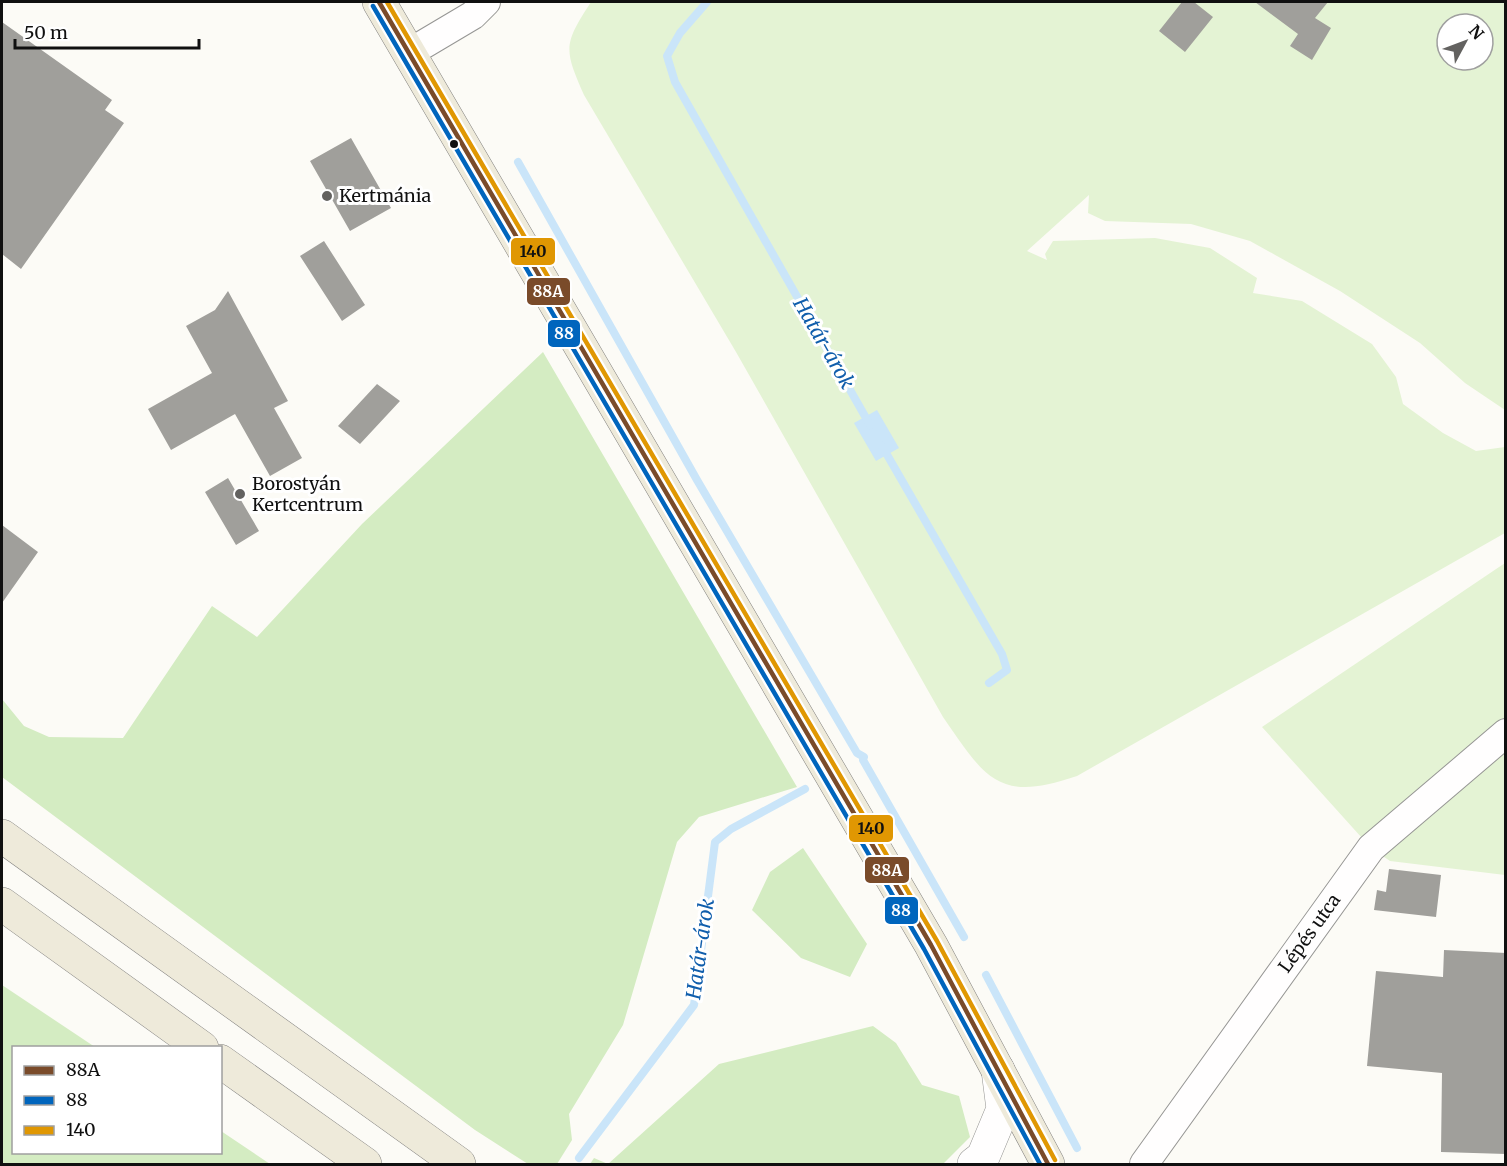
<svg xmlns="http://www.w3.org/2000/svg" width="1507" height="1166" viewBox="0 0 1507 1166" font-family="Merriweather,serif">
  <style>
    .green { fill: #e4f3d4; fill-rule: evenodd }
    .forest { fill: #d4ecc2 }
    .water { fill: #cae5f9 }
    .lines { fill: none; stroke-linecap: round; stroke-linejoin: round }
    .stream { stroke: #cae5f9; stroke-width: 8 }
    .building { fill: #a09f9b }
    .minor-casing { stroke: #969694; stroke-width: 30 }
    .tertiary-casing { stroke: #969694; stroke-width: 34 }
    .primary-casing { stroke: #848381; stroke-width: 34 }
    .minor { stroke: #fffefe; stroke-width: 28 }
    .tertiary { stroke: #fffefe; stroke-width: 33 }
    .primary { stroke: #eeeada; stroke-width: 33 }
    .bus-1-casing { stroke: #fff; stroke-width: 9 }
    .bus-2-casing { stroke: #fff; stroke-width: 9 }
    .bus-3-casing { stroke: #fff; stroke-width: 9 }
    .bus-1 { stroke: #7a4b2a; stroke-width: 4.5 }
    .bus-2 { stroke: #0065bd; stroke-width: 4.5 }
    .bus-3 { stroke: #e09702; stroke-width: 4.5 }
    .bus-dot { fill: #101010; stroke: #fff; stroke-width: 2 }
    .poi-dot { fill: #636260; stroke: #fff; stroke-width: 2 }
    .labels { text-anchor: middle; stroke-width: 6; stroke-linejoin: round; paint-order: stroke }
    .poi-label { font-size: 18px; fill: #101010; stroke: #fff; text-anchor: start }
    .street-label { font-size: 18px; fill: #101010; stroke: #fff }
    .water-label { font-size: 20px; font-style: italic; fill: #105eac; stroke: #fff }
    .line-badge { stroke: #fff; stroke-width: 2 }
    .badge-label { font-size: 16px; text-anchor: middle; font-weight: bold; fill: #fff }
    .pale-badge-label { font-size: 16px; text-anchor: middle; font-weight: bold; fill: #111 }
  </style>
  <rect width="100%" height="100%" fill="#fcfbf6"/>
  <path class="green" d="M591,2H1505V410L1465,383L1420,343L1340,291L1250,241L1191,224L1105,221L1088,213L1089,195L1027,251L1047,260L1045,254L1053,241L1155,238L1210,248L1257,278L1253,293L1302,301L1372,344L1396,377L1403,404L1443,433L1476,451L1505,447V533L1077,776C998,803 986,779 943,717L736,352L584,95C564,49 563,45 591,2ZM1447,24H1483V60H1447Z
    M1505,563V875L1390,861L1371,848L1262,727Z"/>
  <path class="forest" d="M543,352L797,787L699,817L677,842L623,1025L569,1114L572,1140L557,1164H528L475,1130L2,777V699L24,726L49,737L123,738L212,606L257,637L362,524Z
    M803,848L867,944L850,977L801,958L752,910L770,872Z
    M2,985L95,1047L14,1048V1152H220L221,1131L270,1164H2Z
    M873,1026L896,1043L922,1085L959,1096L970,1137L943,1164H590L594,1158L608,1164L719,1064Z"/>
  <path class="water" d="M877,410L899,448L876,461L854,423Z"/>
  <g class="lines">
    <path class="stream" d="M707,2L680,33L667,56L675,82L870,425
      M518,162L697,480L857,753L864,757L863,760L964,937
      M882,446L1002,654L1007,670L989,683
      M986,975L1077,1148
      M579,1158L694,1005L715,842L731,829L805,789"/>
  </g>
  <path class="building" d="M1182,2H1194L1213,17L1185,52L1159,31Z
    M1255,2H1328L1315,18L1331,28L1312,60L1290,46L1298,34Z
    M2,22L112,100L105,110L124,123L21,269L2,254Z
    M351,138L391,208L350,231L310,161Z
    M324,241L365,305L342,321L300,256Z
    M228,291L288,401L274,408L302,458L270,476L235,414L171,450L148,409L212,373L186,326L215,310Z
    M377,384L400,401L360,444L338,426Z
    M228,478L259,531L236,545L205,492Z
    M2,525L38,552L2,603Z
    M1389,869L1441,875L1436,917L1374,910L1377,890L1386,892Z
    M1444,950L1506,953V1154L1441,1152L1442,1073L1367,1066L1376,971L1443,977Z"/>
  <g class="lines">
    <defs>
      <g id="minor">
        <path d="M409,53L473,15L486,2"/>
        <path id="s1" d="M1144,1164L1371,848L1506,733"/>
      </g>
      <path id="tertiary" d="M974,1164L983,1157L1003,1109L998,1070"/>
      <path id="primary" d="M379,2L931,945L1048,1164
        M2,836L459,1164
        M2,904L202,1048
        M220,1061L365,1164"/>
    </defs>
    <use href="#minor" class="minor-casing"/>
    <use href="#tertiary" class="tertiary-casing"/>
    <use href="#primary" class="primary-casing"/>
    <use href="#minor" class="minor"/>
    <use href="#tertiary" class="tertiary"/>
    <use href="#primary" class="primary"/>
    <defs>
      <path id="bus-1" d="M379,2L931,945L1048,1164"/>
      <path id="bus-2" d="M373,6L924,949L1040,1164"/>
      <path id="bus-3" d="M387,2L937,941L1055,1160"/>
    </defs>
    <use href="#bus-1" class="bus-1-casing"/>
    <use href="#bus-2" class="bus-2-casing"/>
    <use href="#bus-3" class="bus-3-casing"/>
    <use href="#bus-1" class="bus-1"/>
    <use href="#bus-2" class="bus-2"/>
    <use href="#bus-3" class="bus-3"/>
  </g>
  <circle class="bus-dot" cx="454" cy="144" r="5"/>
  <g class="poi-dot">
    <circle cx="327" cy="196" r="6"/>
    <circle cx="240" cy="494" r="6"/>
  </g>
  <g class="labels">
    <g class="poi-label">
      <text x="339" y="202">Kertmánia</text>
      <text x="252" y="490">Borostyán<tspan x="252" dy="21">Kertcentrum</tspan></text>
    </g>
    <g class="street-label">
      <text dy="6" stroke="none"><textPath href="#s1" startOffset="284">Lépés utca</textPath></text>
    </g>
    <g class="water-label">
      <text transform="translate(824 343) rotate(60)" y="7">Határ-árok</text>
      <text transform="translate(700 949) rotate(-82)" y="7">Határ-árok</text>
    </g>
  </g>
  <g class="line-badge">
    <rect x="510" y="237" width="46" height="29" rx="6" fill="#e09702"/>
    <rect x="526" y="277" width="45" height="29" rx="6" fill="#7a4b2a"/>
    <rect x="547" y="319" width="34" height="29" rx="6" fill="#0065bd"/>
    <rect x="848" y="814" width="46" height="29" rx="6" fill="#e09702"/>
    <rect x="864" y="856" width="46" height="28" rx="6" fill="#7a4b2a"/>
    <rect x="884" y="896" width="35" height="29" rx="6" fill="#0065bd"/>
  </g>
  <g class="badge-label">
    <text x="548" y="297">88A</text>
    <text x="564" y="339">88</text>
    <text x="887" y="876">88A</text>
    <text x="901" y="916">88</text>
  </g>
  <g class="pale-badge-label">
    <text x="533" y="257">140</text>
    <text x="871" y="834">140</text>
  </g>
  <rect width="1507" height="1166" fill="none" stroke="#101010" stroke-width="6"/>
  <rect x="12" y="1046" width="210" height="108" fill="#ffffff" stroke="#9f9f9f" stroke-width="1.5"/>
  <rect x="24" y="1066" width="30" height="9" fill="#7a4b2a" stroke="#9f9f9f" stroke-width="1.5"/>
  <text x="66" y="1076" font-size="18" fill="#101010">88A</text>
  <rect x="24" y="1096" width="30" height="9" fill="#0065bd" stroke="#9f9f9f" stroke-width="1.5"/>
  <text x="66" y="1106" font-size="18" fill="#101010">88</text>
  <rect x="24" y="1126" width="30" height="9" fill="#e09702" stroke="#9f9f9f" stroke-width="1.5"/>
  <text x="66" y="1136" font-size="18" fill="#101010">140</text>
  <g transform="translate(1465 42) rotate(49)"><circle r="28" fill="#ffffff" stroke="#9f9f9f" stroke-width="1.5"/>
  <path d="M0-4.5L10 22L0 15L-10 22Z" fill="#636260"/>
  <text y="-9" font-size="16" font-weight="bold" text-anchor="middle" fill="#101010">N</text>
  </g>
  <path d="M15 39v9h184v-9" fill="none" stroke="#101010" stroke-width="3"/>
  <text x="24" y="39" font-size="18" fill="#101010" stroke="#ffffff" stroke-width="4.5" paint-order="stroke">50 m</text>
</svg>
